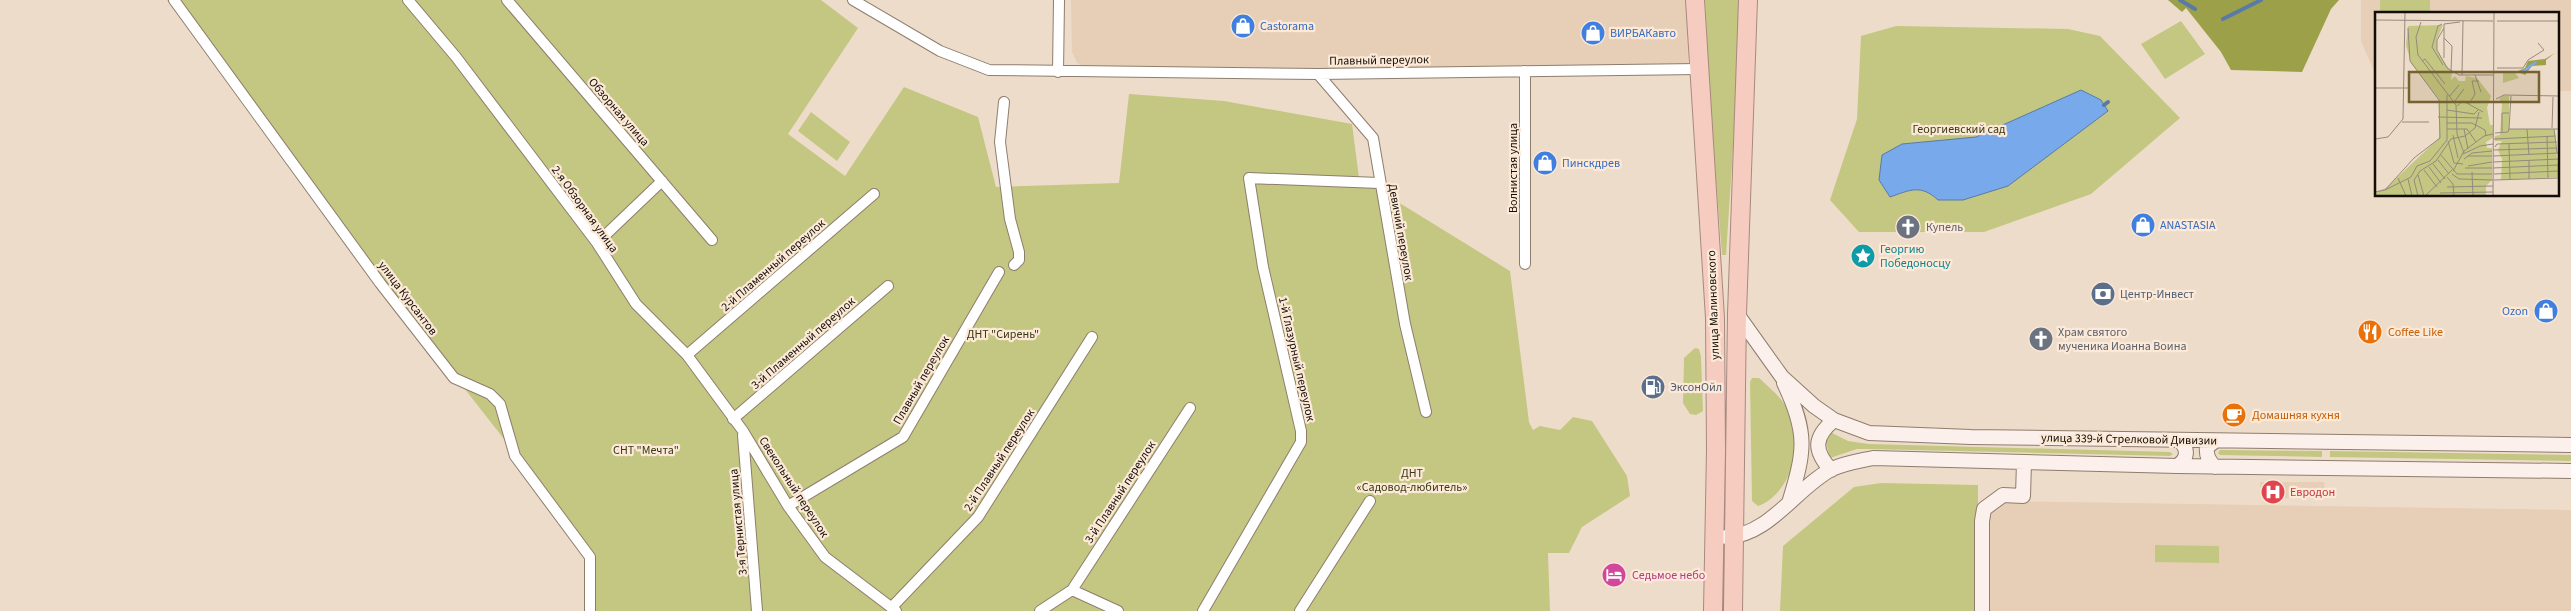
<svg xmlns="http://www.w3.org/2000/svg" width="2571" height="611" viewBox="0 0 2571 611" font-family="'Source Sans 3',sans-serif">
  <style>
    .built { fill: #e6ceb7 }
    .green { fill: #c3c781 }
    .forest { fill: #9ca049 }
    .water { fill: #77a9eb; stroke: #597aa7 }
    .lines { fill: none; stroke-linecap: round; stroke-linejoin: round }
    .stream { stroke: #597aa7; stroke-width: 4 }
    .street-casing { stroke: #8e7d6d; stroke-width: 12 }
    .secondary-casing { stroke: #8e7d6d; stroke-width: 16 }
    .highway-casing { stroke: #a7897f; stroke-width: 20 }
    .street { stroke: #fff; stroke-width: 10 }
    .secondary { stroke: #fcf0ec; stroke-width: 14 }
    .highway { stroke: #f6ccc0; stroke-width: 18 }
    .labels { text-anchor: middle; stroke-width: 4.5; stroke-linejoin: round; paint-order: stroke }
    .shop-label { font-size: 12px; fill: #366cbe; stroke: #fce9d7; text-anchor: start }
    .street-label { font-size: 12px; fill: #130d07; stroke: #fce9d7 }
    .park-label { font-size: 12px; fill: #393a15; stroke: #fce9d7 }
    .worship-label { font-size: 12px; fill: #5b616d; stroke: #fce9d7; text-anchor: start }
    .culture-label { font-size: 12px; fill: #0d838f; stroke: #fce9d7; text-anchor: start }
    .service-label { font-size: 12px; fill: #4e5e75; stroke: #fce9d7; text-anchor: start }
    .food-label { font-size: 12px; fill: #c56008; stroke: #fce9d7; text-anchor: start }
    .health-label { font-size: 12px; fill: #be3a42; stroke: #fce9d7; text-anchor: start }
    .hotel-label { font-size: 12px; fill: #b23c85; stroke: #fce9d7; text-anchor: start }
    .inset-river { fill: none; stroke: #77a9eb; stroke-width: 2.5 }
    .inset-road { fill: none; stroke: #96897c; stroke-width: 1 }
    .view { fill: #766231; fill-opacity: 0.15; stroke: #766231; stroke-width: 2.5 }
    .inset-edge { fill: none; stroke: #130d07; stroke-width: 2.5 }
  </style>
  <rect width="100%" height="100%" fill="#eedcca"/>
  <path class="built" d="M1071,0H1687L1688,71L1095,72L1077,63L1072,52Z
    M2361,0H2571V91H2557V14H2376V81H2374V71L2361,41Z
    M2260,482H2324L2325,489L2321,498H2266L2261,490Z
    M2008,501L2571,510V611H1986L1988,516L1997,505Z"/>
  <path class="green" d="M167,0H821L858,28L788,134L845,176L904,87L978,117L996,187L1119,183L1129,94L1224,101L1352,124L1359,178L1510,271L1529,422L1533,430L1540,426L1560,430L1573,417L1592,421L1627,476L1630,496L1582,527L1569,553H1548L1550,611H589V548L272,142Z
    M1705,0H1739L1734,134L1726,255H1722L1711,115Z
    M2380,0H2430V13L2380,14Z
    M2181,21L2205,54L2165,79L2141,44Z
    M1896,26L2068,29L2100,36L2180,118L2091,194L1984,232H1859L1830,200L1857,119L1861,36Z
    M811,112L850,142L837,161L798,131Z
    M1695,348L1699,349L1701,357L1703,411L1696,415L1690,414L1683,403L1684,358Z
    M1752,378H1759C1771,389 1783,399 1790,413C1806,442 1791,494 1758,506L1752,501L1750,382Z
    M1830,432L1848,441L1869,444L2170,452L2173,454L2170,456L1869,449H1857L1830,458L1826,443Z
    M2220,450L2322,451V457L2220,455L2218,453Z
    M2330,451L2571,455V461L2330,457Z
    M1881,483L1978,485V611H1780L1783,546L1854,487Z
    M2155,545L2219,546V563L2155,562Z"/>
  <path class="forest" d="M2168,0H2339L2331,9L2302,72L2231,70L2221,52L2186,8L2182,12Z"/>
  <path class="water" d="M2081,90L2101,100L2108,111L2008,186L1963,200H1938C1921,184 1910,190 1890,197L1879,180L1882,155L1902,144L1976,137Z"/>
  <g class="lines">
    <path class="stream" d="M2180,0L2195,9
      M2223,19L2261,0
      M2104,105L2108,102"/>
    <defs>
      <path id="street" d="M174,0L380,283L454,378L490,394L500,404L515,456L590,557V611
        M408,0L456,57L597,243L636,304L687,355L743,431L788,506L825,557L896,611
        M507,0L712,240
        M853,0L940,51L989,70L1318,74L1699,69
        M1525,71V264
        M1058,72L1059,0
        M1318,74L1373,138L1405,324L1426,412
        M1004,102L1000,142L1010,219L1019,252V260L1014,265
        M597,243L662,181
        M687,355L874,194
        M733,419L888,286
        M743,435L757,611
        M788,506L903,437L999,272
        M1072,590L1190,408
        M892,607L978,517L1092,337
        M1040,611L1072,590L1118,611
        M1203,611L1301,442V431L1263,267L1249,178L1379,183
        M1300,611L1370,501"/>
      <path id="secondary" d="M1737,314L1782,377L1814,406L1834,420L1869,433L1971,437L2571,445
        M1784,383C1808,433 1805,451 1789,503
        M2215,441L2207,447C2206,456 2209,461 2215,467
        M2177,466C2188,459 2189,449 2179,440
        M1831,470C1813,450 1814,437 1834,420
        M1726,537C1769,536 1797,487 1832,469C1845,463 1859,461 1873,458L2177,466L2571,471
        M1982,611V521L1984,509L2003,495L2023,496L2024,462"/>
      <path id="highway" d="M1695,0L1715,318L1716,450L1713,611
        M1733,611L1737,314L1748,0"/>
    </defs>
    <use href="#street" class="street-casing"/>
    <use href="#secondary" class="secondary-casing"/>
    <use href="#highway" class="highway-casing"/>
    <use href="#street" class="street"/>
    <use href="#secondary" class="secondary"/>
    <use href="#highway" class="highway"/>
  </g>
  <defs>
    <symbol id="shop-disc" viewBox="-11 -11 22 22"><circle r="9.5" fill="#3f7fe0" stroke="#fce9d7"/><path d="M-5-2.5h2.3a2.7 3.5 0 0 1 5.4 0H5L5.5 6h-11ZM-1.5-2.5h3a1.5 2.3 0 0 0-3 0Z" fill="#fff"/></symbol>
    <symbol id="church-disc" viewBox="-11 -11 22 22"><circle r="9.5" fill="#6b7280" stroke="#fce9d7"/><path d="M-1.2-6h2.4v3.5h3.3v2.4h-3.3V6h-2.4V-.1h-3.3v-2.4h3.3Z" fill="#fff"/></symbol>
    <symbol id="sight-disc" viewBox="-11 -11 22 22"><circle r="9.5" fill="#0f9aa8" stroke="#fce9d7"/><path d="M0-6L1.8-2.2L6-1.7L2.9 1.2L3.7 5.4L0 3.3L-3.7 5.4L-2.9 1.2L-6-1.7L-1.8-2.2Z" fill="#fff"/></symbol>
    <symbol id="bank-disc" viewBox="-11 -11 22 22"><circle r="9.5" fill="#5c6f8a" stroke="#fce9d7"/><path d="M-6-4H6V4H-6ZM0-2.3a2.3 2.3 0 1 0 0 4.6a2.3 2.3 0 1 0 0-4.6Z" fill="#fff"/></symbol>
    <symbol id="restaurant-disc" viewBox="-11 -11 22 22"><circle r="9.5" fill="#e8710a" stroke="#fce9d7"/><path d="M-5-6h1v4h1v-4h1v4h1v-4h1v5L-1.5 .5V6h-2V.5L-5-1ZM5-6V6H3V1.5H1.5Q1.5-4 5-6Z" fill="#fff"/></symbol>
    <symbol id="fuel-disc" viewBox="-11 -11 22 22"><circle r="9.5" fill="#5c6f8a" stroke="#fce9d7"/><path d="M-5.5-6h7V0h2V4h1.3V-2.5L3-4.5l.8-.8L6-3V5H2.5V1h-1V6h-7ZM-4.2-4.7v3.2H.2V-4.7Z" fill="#fff"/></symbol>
    <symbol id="cafe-disc" viewBox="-11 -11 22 22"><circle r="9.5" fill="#e8710a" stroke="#fce9d7"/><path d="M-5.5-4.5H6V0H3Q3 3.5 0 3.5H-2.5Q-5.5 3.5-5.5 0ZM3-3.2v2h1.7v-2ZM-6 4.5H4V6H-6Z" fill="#fff"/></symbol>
    <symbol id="hospital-disc" viewBox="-11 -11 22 22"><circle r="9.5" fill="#e0444e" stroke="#fce9d7"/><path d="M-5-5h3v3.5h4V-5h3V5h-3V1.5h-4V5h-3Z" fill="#fff"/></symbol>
    <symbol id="hotel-disc" viewBox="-11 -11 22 22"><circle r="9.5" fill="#d1479c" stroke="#fce9d7"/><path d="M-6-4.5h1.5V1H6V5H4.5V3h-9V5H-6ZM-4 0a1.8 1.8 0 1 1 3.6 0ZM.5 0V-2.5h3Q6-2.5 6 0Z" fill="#fff"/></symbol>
  </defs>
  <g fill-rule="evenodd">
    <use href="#shop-disc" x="1229" y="12" width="28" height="28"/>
    <use href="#shop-disc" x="1579" y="19" width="28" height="28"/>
    <use href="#shop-disc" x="1531" y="149" width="28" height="28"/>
    <use href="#shop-disc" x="2129" y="211" width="28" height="28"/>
    <use href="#church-disc" x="1894" y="213" width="28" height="28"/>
    <use href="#sight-disc" x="1849" y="242" width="28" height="28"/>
    <use href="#bank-disc" x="2089" y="280" width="28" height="28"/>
    <use href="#shop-disc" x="2532" y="297" width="28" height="28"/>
    <use href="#restaurant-disc" x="2356" y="318" width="28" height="28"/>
    <use href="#church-disc" x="2027" y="325" width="28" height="28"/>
    <use href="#fuel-disc" x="1639" y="373" width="28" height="28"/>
    <use href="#cafe-disc" x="2220" y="401" width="28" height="28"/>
    <use href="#hospital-disc" x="2259" y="478" width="28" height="28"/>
    <use href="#hotel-disc" x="1600" y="561" width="28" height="28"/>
  </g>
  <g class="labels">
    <g class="shop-label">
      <text x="1260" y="30">Castorama</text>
      <text x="1610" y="37">ВИРБАКавто</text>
      <text x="1562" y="167">Пинскдрев</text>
      <text x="2160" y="229">ANASTASIA</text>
      <text x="2528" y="315" text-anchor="end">Ozon</text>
    </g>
    <g class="street-label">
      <text transform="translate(1379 60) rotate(-1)" y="4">Плавный переулок</text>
      <text transform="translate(619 112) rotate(49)" y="4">Обзорная улица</text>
      <text transform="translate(1513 168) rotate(-90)" y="4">Волнистая улица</text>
      <text transform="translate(585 209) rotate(54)" y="4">2-я Обзорная улица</text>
      <text transform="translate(1401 232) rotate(80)" y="4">Девичий переулок</text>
      <text transform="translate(773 265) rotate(-41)" y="4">2-й Пламенный переулок</text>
      <text transform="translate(408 298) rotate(53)" y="4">улица Курсантов</text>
      <text transform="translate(1713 305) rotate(-92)" y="4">улица Малиновского</text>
      <text transform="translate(803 343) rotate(-41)" y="4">3-й Пламенный переулок</text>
      <text transform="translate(1297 359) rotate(77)" y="4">1-й Глазурный переулок</text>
      <text transform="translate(921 380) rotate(-60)" y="4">Плавный переулок</text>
      <text transform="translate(2129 439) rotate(1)" y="4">улица 339-й Стрелковой Дивизии</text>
      <text transform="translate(999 460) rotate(-57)" y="4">2-й Плавный переулок</text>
      <text transform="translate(794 487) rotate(57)" y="4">Свекольный переулок</text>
      <text transform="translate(1120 492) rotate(-57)" y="4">3-й Плавный переулок</text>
      <text transform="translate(738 522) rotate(-95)" y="4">3-я Тернистая улица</text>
    </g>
    <g class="park-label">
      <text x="1959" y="133">Георгиевский сад</text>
      <text x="1003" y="338">ДНТ "Сирень"</text>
      <text x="646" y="454">СНТ "Мечта"</text>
      <text x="1412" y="477">ДНТ<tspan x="1412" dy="14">«Садовод-любитель»</tspan></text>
    </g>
    <g class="worship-label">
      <text x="1926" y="231">Купель</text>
      <text x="2058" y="336">Храм святого<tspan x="2058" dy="14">мученика Иоанна Воина</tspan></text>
    </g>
    <g class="culture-label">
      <text x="1880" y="253">Георгию<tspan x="1880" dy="14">Победоносцу</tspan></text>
    </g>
    <g class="service-label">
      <text x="2120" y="298">Центр-Инвест</text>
      <text x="1670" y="391">ЭксонОйл</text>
    </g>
    <g class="food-label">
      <text x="2388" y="336">Coffee Like</text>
      <text x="2252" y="419">Домашняя кухня</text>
    </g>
    <g class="health-label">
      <text x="2290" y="496">Евродон</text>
    </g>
    <g class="hotel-label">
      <text x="1632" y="579">Седьмое небо</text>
    </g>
  </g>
  <g transform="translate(2375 12)">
    <rect width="184" height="184" fill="#eedcca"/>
    <path d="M68,13L62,27V39L77,61L76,68L80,64L84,69H90L91,64L102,66L116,84L112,96L115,113H118V126L111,130L112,136H117V168L111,174V184H0V180L11,176L64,126V87L36,51L31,33L33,14ZM128,61H140L144,66L128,71ZM128,84H134V117H179L184,165L126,168L127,147L123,138L127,129H120V124L125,123L127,92L124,87Z" fill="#c3c781"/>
    <path d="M180,41L171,48V53L157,54L150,63L143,59L150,56L153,49L170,47Z" fill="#9ca049"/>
    <path class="inset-river" d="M146,61L161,50"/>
    <path class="inset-road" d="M0,8L118,9M122,9H184M46,10L41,25L43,43L81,93L82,122L89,141M67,12L63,14L57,35L68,53M69,12L85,10M69,16L62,28V38L72,56L84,63H118M69,26L77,34L76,59M69,46V12M47,49L50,47L70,72M122,56H148L153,48L169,38L163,31M87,63L88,9M100,63L106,80M0,76H33M136,84L134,117H184M74,85L84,73M121,87L129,83L184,84M79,90L89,77M94,92L100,82L97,69H104M82,94L88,89L108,100M72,98L99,102L103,98M63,105L107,106M27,110H54M72,111H97L110,118L111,124M177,116L178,85M72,117H92L101,130M89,117L93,137M152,117L154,143M179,117L182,141M127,120V101H134M120,121L133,120L134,117M78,123L83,146M172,124L173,166M0,127L13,125L28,107L30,0M119,127L181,124M73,129L79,151L88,152M134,132L135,168M120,135L122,132L182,130M118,138L182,136M88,142L105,134L118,132M66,143L82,162H117M93,144H117M118,144L184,141M89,147L97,141L117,139M63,148L74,162M154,148V167M118,150L184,147M58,152L70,167M93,154L117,150M54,155L66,171M90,156H117M118,156L184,153M49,158L62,175M78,159L89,139L109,124L118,122M97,160L98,184M77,162L84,167L118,168M119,162L184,159M43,163L49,184M72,165L78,172L79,184M23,166L31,184M33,167L37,184M39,168L45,159L61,149L76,127L90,124L100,116L104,100M39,168L43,184M119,168L184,166M72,175L118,174M10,178L36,165L42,154L55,149L72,128V83M0,180L10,178L39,146L65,126L64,88L35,49L33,16M65,181L118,180M50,184L77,158M118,184L119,0"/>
    <path class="view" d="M34,60H164V90H34Z"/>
    <rect width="184" height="184" class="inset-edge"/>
  </g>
</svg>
